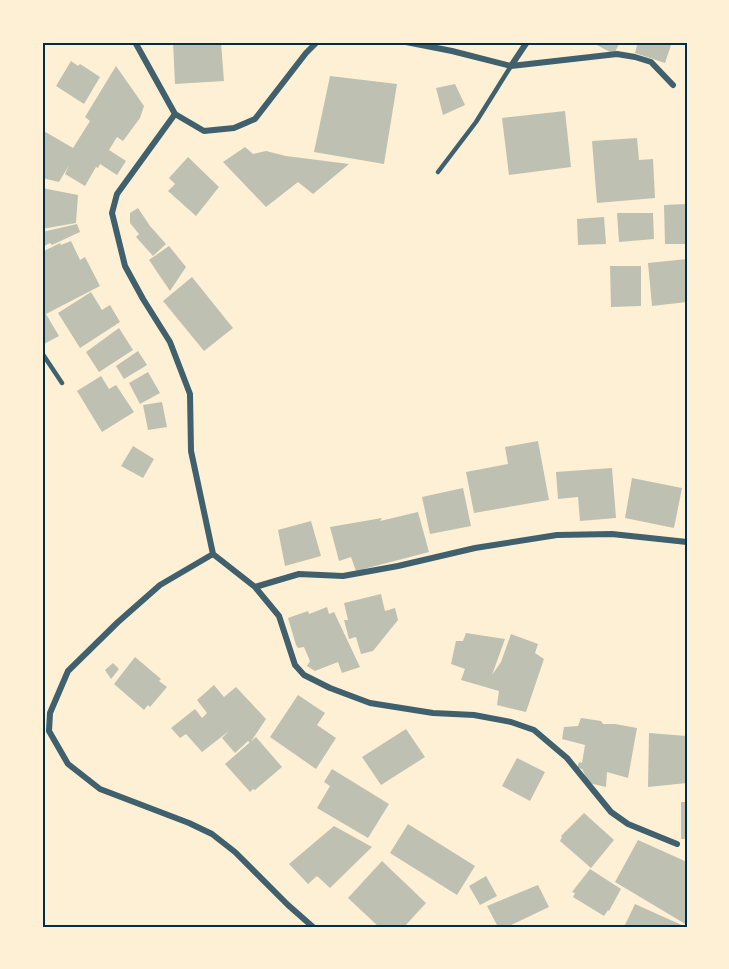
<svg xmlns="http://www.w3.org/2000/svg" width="729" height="969" viewBox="0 0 729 969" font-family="'Roboto Condensed',sans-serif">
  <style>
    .building { fill: #bec0b2 }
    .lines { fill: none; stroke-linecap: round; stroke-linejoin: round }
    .service { stroke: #3f606c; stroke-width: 4.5 }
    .minor { stroke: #3f606c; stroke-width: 6 }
    .neatline { fill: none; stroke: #003049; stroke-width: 2 }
  </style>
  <rect width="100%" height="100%" fill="#fdf0d5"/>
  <path class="building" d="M173,42H221L224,81L175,84Z
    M591,42H620L614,54Z
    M638,42H672L665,63L635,53Z
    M71,61L78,66L80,64L100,77L84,104L56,86Z
    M116,66L144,106L140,118L123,141L117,137L109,150L126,161L117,175L100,164L98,168L96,167L85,186L65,174L69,165L59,182L42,178V130L73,148L90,121L85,117Z
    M330,76L397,84L384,164L314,152Z
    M455,84L465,105L443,115L436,88Z
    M565,111L571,167L509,175L502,118Z
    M637,138L639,160L653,159L655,198L597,203L592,141Z
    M245,147L253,154L266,151L286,156L349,164L313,194L298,182L266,207L223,162Z
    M188,157L219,187L196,216L168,191L175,184L169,178Z
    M42,188L78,195L76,223L42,229Z
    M687,204V244H665L664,205Z
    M138,208L150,226L166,244L153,256L136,237L139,234L130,223V213Z
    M617,213H653L654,239L619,242Z
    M604,217L606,244L578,245L577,219Z
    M77,224L80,232L52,245L50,243L42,247V232Z
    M71,241L80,260L85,257L100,286L46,314L59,336L42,345V252L60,243L61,245Z
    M169,246L186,267L170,291L149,260Z
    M687,259V302L652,306L648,263Z
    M610,266H641V306L611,307Z
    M192,277L233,328L204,351L163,301Z
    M91,292L102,310L110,305L120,322L80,348L58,313Z
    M119,328L133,350L99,372L86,352Z
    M138,351L147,365L124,379L116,366Z
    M148,372L160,393L140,404L129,383Z
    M101,376L109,389L116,385L134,412L102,432L77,391Z
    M162,402L167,427L148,430L143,405Z
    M538,441L549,500L474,513L466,472L508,464L505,447Z
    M133,446L154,459L143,478L121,466Z
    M612,468L616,518L580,521L578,497L558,499L556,472Z
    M632,478L682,488L674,528L625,518Z
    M463,488L471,526L430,534L422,497Z
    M418,512L429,552L356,571L351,557L339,561L330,527L382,518L380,521Z
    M311,521L321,556L285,566L278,530Z
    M381,594L385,611L395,608L398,620L373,651L361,654L356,637L349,639L344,620H348L344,603Z
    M327,607L329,614L334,612L360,667L342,673L338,662L315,671L307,666L310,661L304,647L298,648L296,645L288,618L308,611L309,614Z
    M466,633L505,639L492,675L501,662L511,634L538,644L535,653L544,659L526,712L497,705L499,691L461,680L465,669L451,664L456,641H463Z
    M135,657L161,679L159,681L167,687L150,707L148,705L144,710L114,684Z
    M113,663L119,669L111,679L105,670Z
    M214,685L224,697L236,687L266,719L250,743L248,741L235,753L222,738L229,731L202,752L186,734L180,738L171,728L195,709L202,718L207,713L197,700Z
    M298,695L325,713L317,725L336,738L316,769L270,737Z
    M581,718L601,721L603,724H615L637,728L628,778L607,772L606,787L589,783L582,769L577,768L579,762L582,763L585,745L562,739L564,727L578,726Z
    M406,729L425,757L381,785L362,757Z
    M649,733L687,736V783L648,787Z
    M256,737L282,767L255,790L253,789L250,792L225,764Z
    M517,758L545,772L530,801L502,786Z
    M332,769L389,804L368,838L317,808L330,786L324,782Z
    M681,802H687V839H681Z
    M584,813L614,840L591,868L560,841L562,837L561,836Z
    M408,824L475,866L457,895L390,853Z
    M334,826L372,847L330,888L317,876L308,884L289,864Z
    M638,840L687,862V925L615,882Z
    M382,861L426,903L404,927H379L348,898Z
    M590,869L621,889L609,911L608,910L604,916L573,897L575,893L572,892Z
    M486,876L497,896L480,905L469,886Z
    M538,885L549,907L507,927H498L487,906Z
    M635,904L686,927H624Z"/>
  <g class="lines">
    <path class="service" d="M438,172L476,122L511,66
      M42,353L62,383"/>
    <path class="minor" d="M135,42L175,114L117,194L112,213L125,266L143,299L170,342L190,394L191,451L213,554
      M406,42L452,51L511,66L617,54L635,57L651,62L673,85
      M511,66L527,42
      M175,114L204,131L234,128L255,119L306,53L317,42
      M213,554L160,585L118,622L68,671L50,713L49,731L68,764L100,789L189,823L212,834L235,852L288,905L313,927
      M213,554L255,587L279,616L295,665L304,675L330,688L370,703L433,713L474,715L511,722L534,730L567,758L611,812L628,824L677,844
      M255,587L299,574L343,576L398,566L475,548L557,535L612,534L687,542"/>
  </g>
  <rect width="729" height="969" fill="none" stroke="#fdf0d5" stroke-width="87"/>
  <rect x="44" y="44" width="642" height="882" class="neatline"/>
</svg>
